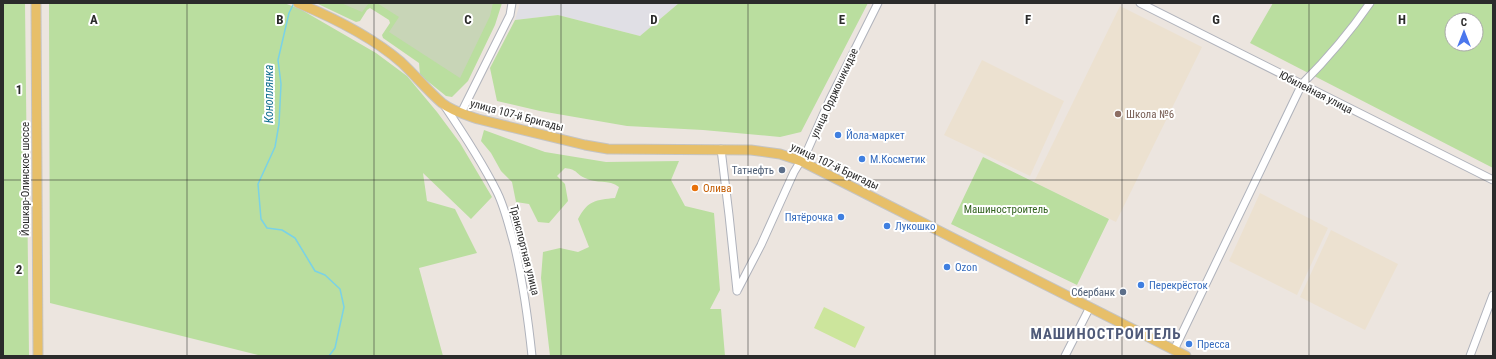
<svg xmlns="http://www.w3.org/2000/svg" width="1496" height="359" viewBox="0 0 1496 359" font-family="'Roboto Condensed',sans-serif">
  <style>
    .industrial { fill: #e0dfe5 }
    .education { fill: #ece1d0 }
    .green { fill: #bade9f; fill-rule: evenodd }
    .cemetery { fill: #c8d5b7 }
    .pitch { fill: #cce59c }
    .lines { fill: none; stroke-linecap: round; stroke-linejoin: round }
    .stream { stroke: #7ad2e6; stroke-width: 1.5 }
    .minor-casing { stroke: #afb2bb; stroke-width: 9 }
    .major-casing { stroke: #c4c4c4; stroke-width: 11 }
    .minor { stroke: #fff; stroke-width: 7 }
    .major { stroke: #e7bf69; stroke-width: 9 }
    .grid { fill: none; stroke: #2b2b2b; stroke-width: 1; stroke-opacity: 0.55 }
    .education-dot { fill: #8d6e63; stroke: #fff; stroke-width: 1.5 }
    .shop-dot { fill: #3f7fe0; stroke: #fff; stroke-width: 1.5 }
    .service-dot { fill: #5c6f8a; stroke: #fff; stroke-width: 1.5 }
    .food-dot { fill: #e8710a; stroke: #fff; stroke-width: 1.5 }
    .labels { text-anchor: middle; stroke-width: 4; stroke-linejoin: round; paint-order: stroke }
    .street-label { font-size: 11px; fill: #2b2b2b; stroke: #fff }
    .education-label { font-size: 11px; fill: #785e54; stroke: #fff; text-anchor: start }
    .shop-label { font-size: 11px; fill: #366cbe; stroke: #fff; text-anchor: start }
    .service-label { font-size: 11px; fill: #4e5e75; stroke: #fff; text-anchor: end }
    .food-label { font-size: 11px; fill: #c56008; stroke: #fff; text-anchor: start }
    .park-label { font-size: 11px; fill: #346420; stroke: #fff }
    .water-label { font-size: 12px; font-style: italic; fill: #187393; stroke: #fff }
    .district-label { font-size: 15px; font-weight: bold; letter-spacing: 1px; fill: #4f5a79; stroke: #fff }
    .grid-label { font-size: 13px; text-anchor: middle; font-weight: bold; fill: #2b2b2b; stroke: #fff; stroke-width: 4; stroke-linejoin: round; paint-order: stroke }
  </style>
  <rect width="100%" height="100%" fill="#ece5df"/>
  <path class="industrial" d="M520,3H679L640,36L558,15L515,20Z"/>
  <path class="education" d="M1120,6L1202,47L1116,222L1034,182Z
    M982,60L1064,101L1030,176L944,135Z
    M1260,193L1328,228L1297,295L1229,261Z
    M1331,230L1398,264L1365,330L1300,297Z"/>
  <path class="green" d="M3,3H25L29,356H3Z
    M49,3H284L300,9L376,53L407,76L437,112L460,143L492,197L471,219L423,173L427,201L455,209L477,253L419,268L443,356H262L50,303Z
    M316,3H502L495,25L468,81L452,97L446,96L420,75L419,63L383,38L382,35L390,23L389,20L370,8L367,10L360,21L356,22Z
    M679,3H868L801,132L780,137L703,130L627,126L540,111L497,101L490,68L515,20L558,15L640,36Z
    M1273,3H1493V168L1250,43ZM1452,20H1476V44H1452Z
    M484,130L545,152L606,162L679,161L671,180L685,206L714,213L720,290L710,309H721L725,356H550L541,278L543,252L560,248L578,252L589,247L578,219C588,200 596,200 615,198L619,187C609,179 596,184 585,178C575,174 579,170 565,168L557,176L565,184L568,201L549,223L538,222L529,204L516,202L512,182L501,171L491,153L481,141Z
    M983,157L1109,219L1077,285L951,224Z"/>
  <path class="cemetery" d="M341,3H369L362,12Z
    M377,3H493L490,16L460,78L389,32L399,17Z"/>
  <path class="pitch" d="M824,307L865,327L855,348L814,328Z"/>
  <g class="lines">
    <path class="stream" d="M294,3L289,13L278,60L281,84L279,124L275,147L258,184L261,219L267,228L282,230L295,238L315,271L325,275L340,289L344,307L335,348L329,356"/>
    <defs>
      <path id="minor" d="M1140,3L1493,180
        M444,105C463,133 482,162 497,192C505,208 509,227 514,244C523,281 528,318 532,356
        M461,113L510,15L512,3
        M721,149L729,215L737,291
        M737,291L761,245L794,172L808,149L830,99L878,3
        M1174,350L1302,84C1327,59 1350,32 1370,3
        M1065,356L1090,307
        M1470,356L1493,295"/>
      <path id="major" d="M36,3L38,356
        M298,3C334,18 371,36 401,62C415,75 427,90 442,103C452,111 466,115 478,119L585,145L608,149L751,150L780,154L801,161L1186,356"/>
    </defs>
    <use href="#minor" class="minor-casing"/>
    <use href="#major" class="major-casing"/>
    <use href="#minor" class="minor"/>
    <use href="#major" class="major"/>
  </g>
  <path class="grid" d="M187,3V356M374,3V356M561,3V356M748,3V356M935,3V356M1122,3V356M1309,3V356M3,180H1493"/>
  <circle class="education-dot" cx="1118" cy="114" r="4"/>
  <g class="shop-dot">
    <circle cx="838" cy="135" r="4"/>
    <circle cx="862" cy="159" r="4"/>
    <circle cx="841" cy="217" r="4"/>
    <circle cx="887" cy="226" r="4"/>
    <circle cx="947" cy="267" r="4"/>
    <circle cx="1141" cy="285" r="4"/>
    <circle cx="1189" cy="344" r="4"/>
  </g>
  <g class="service-dot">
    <circle cx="782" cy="170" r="4"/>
    <circle cx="1123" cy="292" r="4"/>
  </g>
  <circle class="food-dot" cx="695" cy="188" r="4"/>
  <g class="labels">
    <g class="street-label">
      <text transform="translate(1316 92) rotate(27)" y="4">Юбилейная улица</text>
      <text transform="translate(834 93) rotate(-65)" y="4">улица Орджоникидзе</text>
      <text transform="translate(517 115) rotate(15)" y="4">улица 107-й Бригады</text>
      <text transform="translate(835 166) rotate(25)" y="4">улица 107-й Бригады</text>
      <text transform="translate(25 179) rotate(-90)" y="4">Йошкар-Олинское шоссе</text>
      <text transform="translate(525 250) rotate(76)" y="4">Транспортная улица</text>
    </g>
    <g class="education-label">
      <text x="1126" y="118">Школа №6</text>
    </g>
    <g class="shop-label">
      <text x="846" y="139">Йола-маркет</text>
      <text x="870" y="163">М.Косметик</text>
      <text x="833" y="221" text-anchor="end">Пятёрочка</text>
      <text x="895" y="230">Лукошко</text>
      <text x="955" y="271">Ozon</text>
      <text x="1149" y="289">Перекрёсток</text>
      <text x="1197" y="348">Пресса</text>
    </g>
    <g class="service-label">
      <text x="774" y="174">Татнефть</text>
      <text x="1115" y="296">Сбербанк</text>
    </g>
    <g class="food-label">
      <text x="703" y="192">Олива</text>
    </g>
    <g class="park-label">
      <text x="1006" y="213">Машиностроитель</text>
    </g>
    <g class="water-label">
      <text transform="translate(269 94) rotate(-90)" y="4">Коноплянка</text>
    </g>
    <g class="district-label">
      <text x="1106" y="339">МАШИНОСТРОИТЕЛЬ</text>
    </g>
  </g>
  <g class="grid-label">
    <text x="94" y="24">A</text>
    <text x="280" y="24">B</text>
    <text x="468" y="24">C</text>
    <text x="654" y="24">D</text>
    <text x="842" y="24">E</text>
    <text x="1028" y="24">F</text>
    <text x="1216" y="24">G</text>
    <text x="1402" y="24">H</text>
    <text x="19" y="94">1</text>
    <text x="19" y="274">2</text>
  </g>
  <rect width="1496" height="359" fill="none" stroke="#2b2b2b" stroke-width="8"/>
  <g transform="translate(1464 32)"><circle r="19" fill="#ffffff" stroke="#aaaaaa"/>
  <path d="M0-3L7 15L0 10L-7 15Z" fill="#4b77ed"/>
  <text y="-6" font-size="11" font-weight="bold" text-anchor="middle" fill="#2b2b2b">С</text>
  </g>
</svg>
